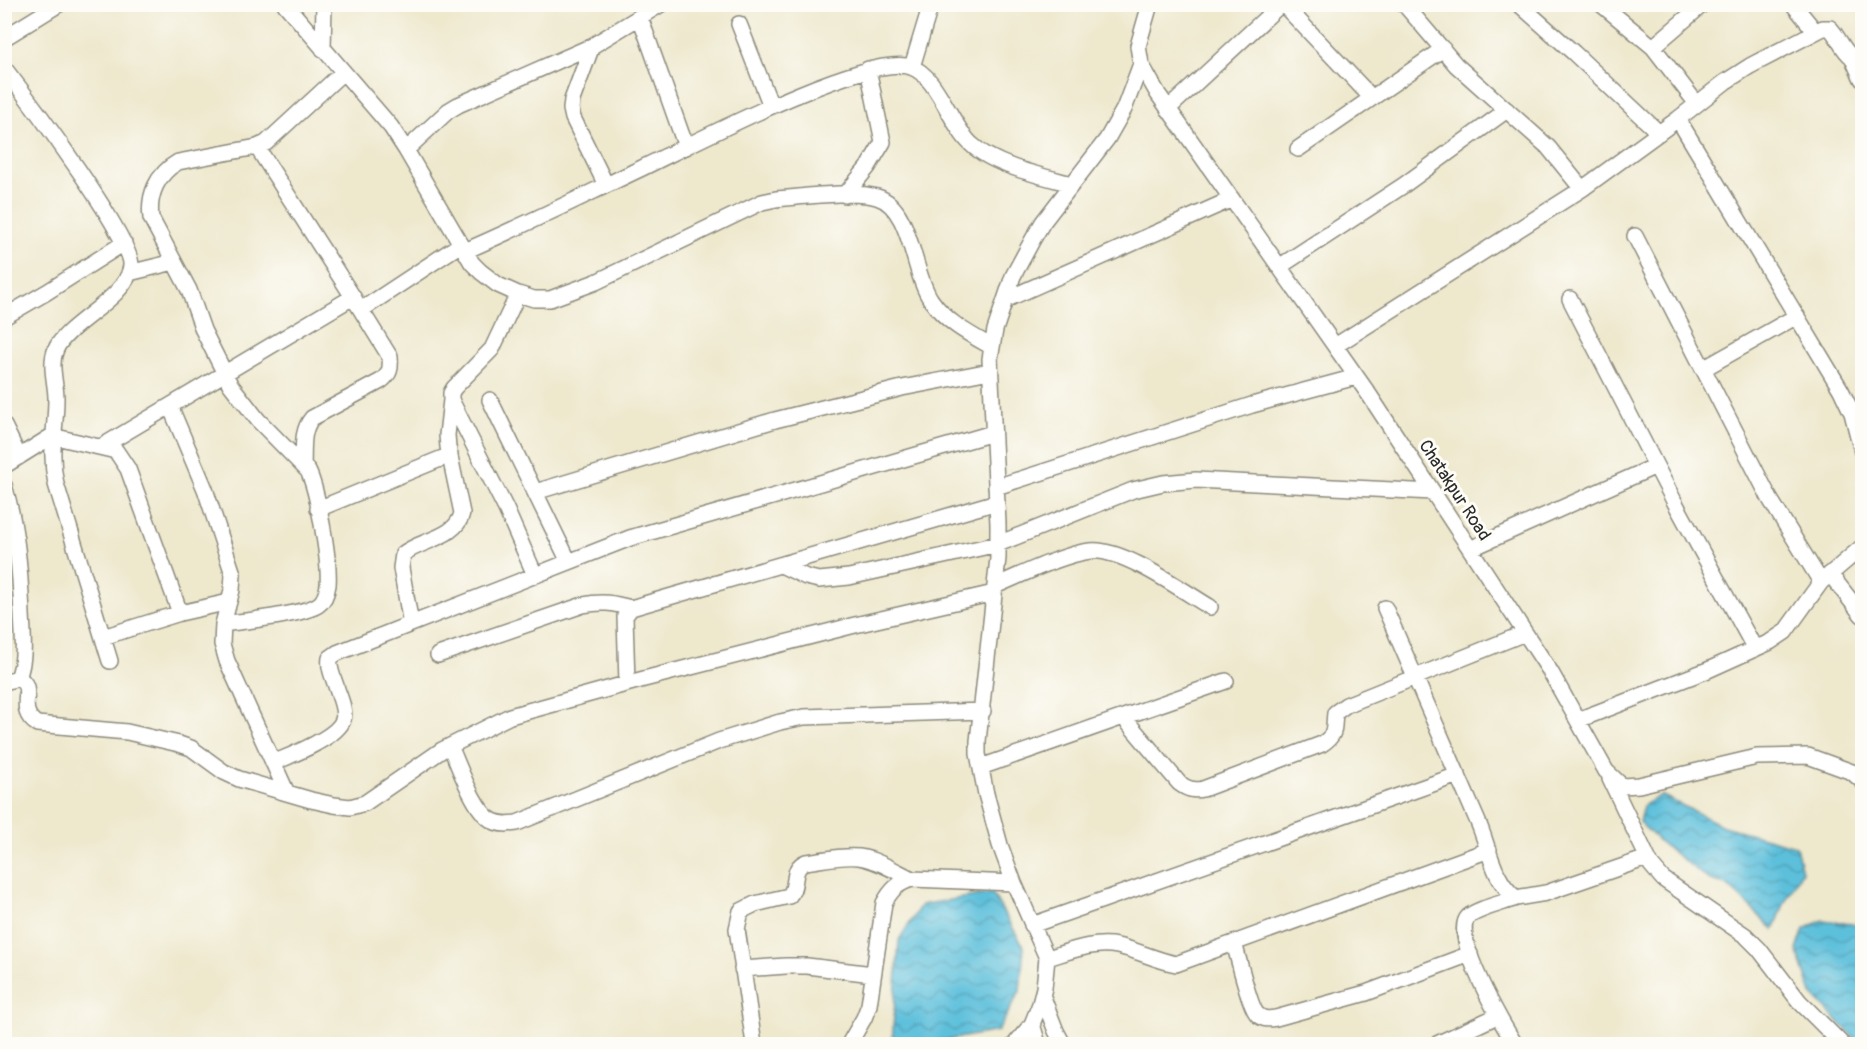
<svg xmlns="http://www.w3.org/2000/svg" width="1867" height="1049" viewBox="0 0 1867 1049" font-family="Pangolin,sans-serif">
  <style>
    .water { fill: url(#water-waves); stroke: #447683; stroke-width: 1.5 }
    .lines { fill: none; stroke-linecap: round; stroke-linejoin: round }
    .minor-casing { stroke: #8c8a7c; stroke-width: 18 }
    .minor { stroke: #fff; stroke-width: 15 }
    .labels { text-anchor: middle; stroke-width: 6; stroke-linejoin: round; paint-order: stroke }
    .street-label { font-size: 18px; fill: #2b2b2b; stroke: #fdfcf7 }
  </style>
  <defs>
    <pattern id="water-waves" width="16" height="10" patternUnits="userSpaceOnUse" patternTransform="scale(1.5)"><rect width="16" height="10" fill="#5dc0db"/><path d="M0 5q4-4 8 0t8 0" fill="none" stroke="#4d9cb2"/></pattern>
  </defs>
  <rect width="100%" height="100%" fill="#fdfcf7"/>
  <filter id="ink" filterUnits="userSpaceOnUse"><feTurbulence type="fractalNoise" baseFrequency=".0167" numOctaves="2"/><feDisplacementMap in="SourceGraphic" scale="12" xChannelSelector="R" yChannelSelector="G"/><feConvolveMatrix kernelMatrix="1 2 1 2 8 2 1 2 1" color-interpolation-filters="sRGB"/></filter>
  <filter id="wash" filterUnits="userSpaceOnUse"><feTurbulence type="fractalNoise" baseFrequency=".008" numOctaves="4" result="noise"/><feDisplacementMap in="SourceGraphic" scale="24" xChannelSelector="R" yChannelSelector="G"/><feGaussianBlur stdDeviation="1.35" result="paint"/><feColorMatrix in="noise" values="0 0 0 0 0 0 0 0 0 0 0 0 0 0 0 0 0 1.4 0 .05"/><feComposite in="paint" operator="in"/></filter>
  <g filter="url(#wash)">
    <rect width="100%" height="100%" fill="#eee8cd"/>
    <path class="water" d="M1661,795L1723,826L1796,846L1802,871L1784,904L1774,930L1727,885L1708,879L1661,843L1639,822L1643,806Z
      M992,893L1024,947L1020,991L998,1031L924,1044H892L899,940L921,905Z
      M1823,920L1858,925L1862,980V1042L1860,1044L1812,994L1797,950L1804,929Z"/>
  </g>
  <g filter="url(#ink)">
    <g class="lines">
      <defs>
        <path id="minor" d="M285,4L391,127L406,150L472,263L481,272L498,285L518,294L534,299H550L596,282L762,202L776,199C803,197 853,190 877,197C912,207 912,273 931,300C946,322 969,334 992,347
          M1150,4L1138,46L1141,64L1158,94L1370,396L1550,671L1606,771L1622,786L1639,785L1757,757L1808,756L1852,772L1862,781
          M1283,4L1372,98
          M1404,4L1456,65L1548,147L1582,189
          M1519,4L1574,53L1659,133
          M1601,4L1653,47L1697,104
          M1793,4L1815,31
          M640,17L686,147
          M739,24L771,106
          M4,38L59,4
          M592,46L572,100L571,109L573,118L606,185
          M1653,47L1703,4
          M323,49L324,4
          M1852,57L1862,79
          M912,67L931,4
          M4,68C26,96 134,240 131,266C127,299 68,322 56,349C49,364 56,383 56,398C56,430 49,451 56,484L110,661
          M1168,109L1281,4
          M1678,119L1841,390L1852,413L1862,452
          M257,147L353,297L390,357C391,369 390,374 381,381L312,418C301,431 304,449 303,465
          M1298,149L1443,49
          M406,150L448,111L458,105L592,46L661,4
          M845,195L868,167L883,142L868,69
          M1635,236L1770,499L1821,582
          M465,251C525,225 583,196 642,168C690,145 866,52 911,67C937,75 951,126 971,144C994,166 1042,176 1072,184
          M1279,267L1404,185L1507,110
          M129,273L174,262
          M518,294L492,349L454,388L451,393V400L506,509L535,575
          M1570,299L1674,501L1755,649
          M1005,300L1232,199
          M361,310L461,244
          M4,317L47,292L124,243
          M1335,346L1582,189L1678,119L1725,82L1750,66L1823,28H1830C1839,37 1842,50 1852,57L1862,56
          M1703,369L1797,316
          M490,400L569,562
          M170,406L205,489L233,574L232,590L223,624L222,644L227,661L287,793
          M4,426L19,457
          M101,447L353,297
          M4,466L52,436L116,451L128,469L180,613
          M4,485C17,528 20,570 22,614C23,636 26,658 18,678
          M996,487L1252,405L1356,377
          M535,492L775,420L902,388L990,371
          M318,509L450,455
          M1470,549L1656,466
          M781,565L806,577L819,580L849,577L998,544L1133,490L1163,483L1196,480L1433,492
          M1830,574L1862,615
          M995,586C1021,575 1064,554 1090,551C1122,547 1183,591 1210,607
          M1385,608C1416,679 1447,750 1478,822C1489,847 1493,881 1516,898L1546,893L1647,858
          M223,624C244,621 303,615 318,605C324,601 327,592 328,585C330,562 318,491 308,471L258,420L230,384L203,330L189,290L151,218C148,195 157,174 178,162L257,147L266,143L343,72
          M411,624L401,568L403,554C420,540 457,538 462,513L448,447L447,435L451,400
          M103,637L180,613L229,602
          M438,655L583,605C602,601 613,603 631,608
          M4,682L18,678C38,688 14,709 37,724L127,732L179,744L191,748L224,772L239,779L311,800L334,805L350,807L365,803L442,750L510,716L644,679L855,625L994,593
          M627,683L625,616L631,608L997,502
          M1124,718L1179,783C1187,789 1193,791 1203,789L1322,744C1337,734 1333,729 1335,713L1346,705L1525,633
          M1578,720L1708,670L1770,642L1785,632L1821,582L1862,547
          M450,746C459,765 474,812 493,821C501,825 509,824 517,823L719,741L780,722L804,717L983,711
          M273,763C289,756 337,738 343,720C346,711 340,698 337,689C334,679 328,668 330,658L337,653L630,538L993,433
          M981,767L1226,681
          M1610,779L1651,865L1663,879L1746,936L1759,949L1799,1001L1842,1044
          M1032,925L1458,775
          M1234,943C1238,956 1250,1009 1258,1015C1264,1020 1270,1019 1276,1018L1366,993L1470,954
          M1047,958C1068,952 1094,941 1117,946C1137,950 1155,960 1176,964L1489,850
          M742,969L786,966H807L873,974
          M1042,995L1056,1031L1063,1044
          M1032,1024L1038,1044
          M754,1044L737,929L741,911L755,904L789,896C799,885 790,868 806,862C822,860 842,855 859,857C878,860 895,871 912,879
          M849,1044L864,1018L869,1005L884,903C891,890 898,883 912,879L1014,883
          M1015,1044L1032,1024L1040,1004L1044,988L1047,958L1014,883L1000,845L986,794L978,754V741L998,558V524L990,359L995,330L1013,276L1033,239L1043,222L1107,139L1124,109L1141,64
          M1437,1044L1497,1016
          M1515,1044C1503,1026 1450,935 1468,917C1477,909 1503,903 1516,898"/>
      </defs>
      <use href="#minor" class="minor-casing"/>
      <use href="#minor" class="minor"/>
    </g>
  </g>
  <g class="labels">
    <g class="street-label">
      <text transform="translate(1455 490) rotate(57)" y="6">Chatakpur Road</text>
    </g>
  </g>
  <rect width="1867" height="1049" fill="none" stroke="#fdfcf7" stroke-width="24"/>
</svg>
